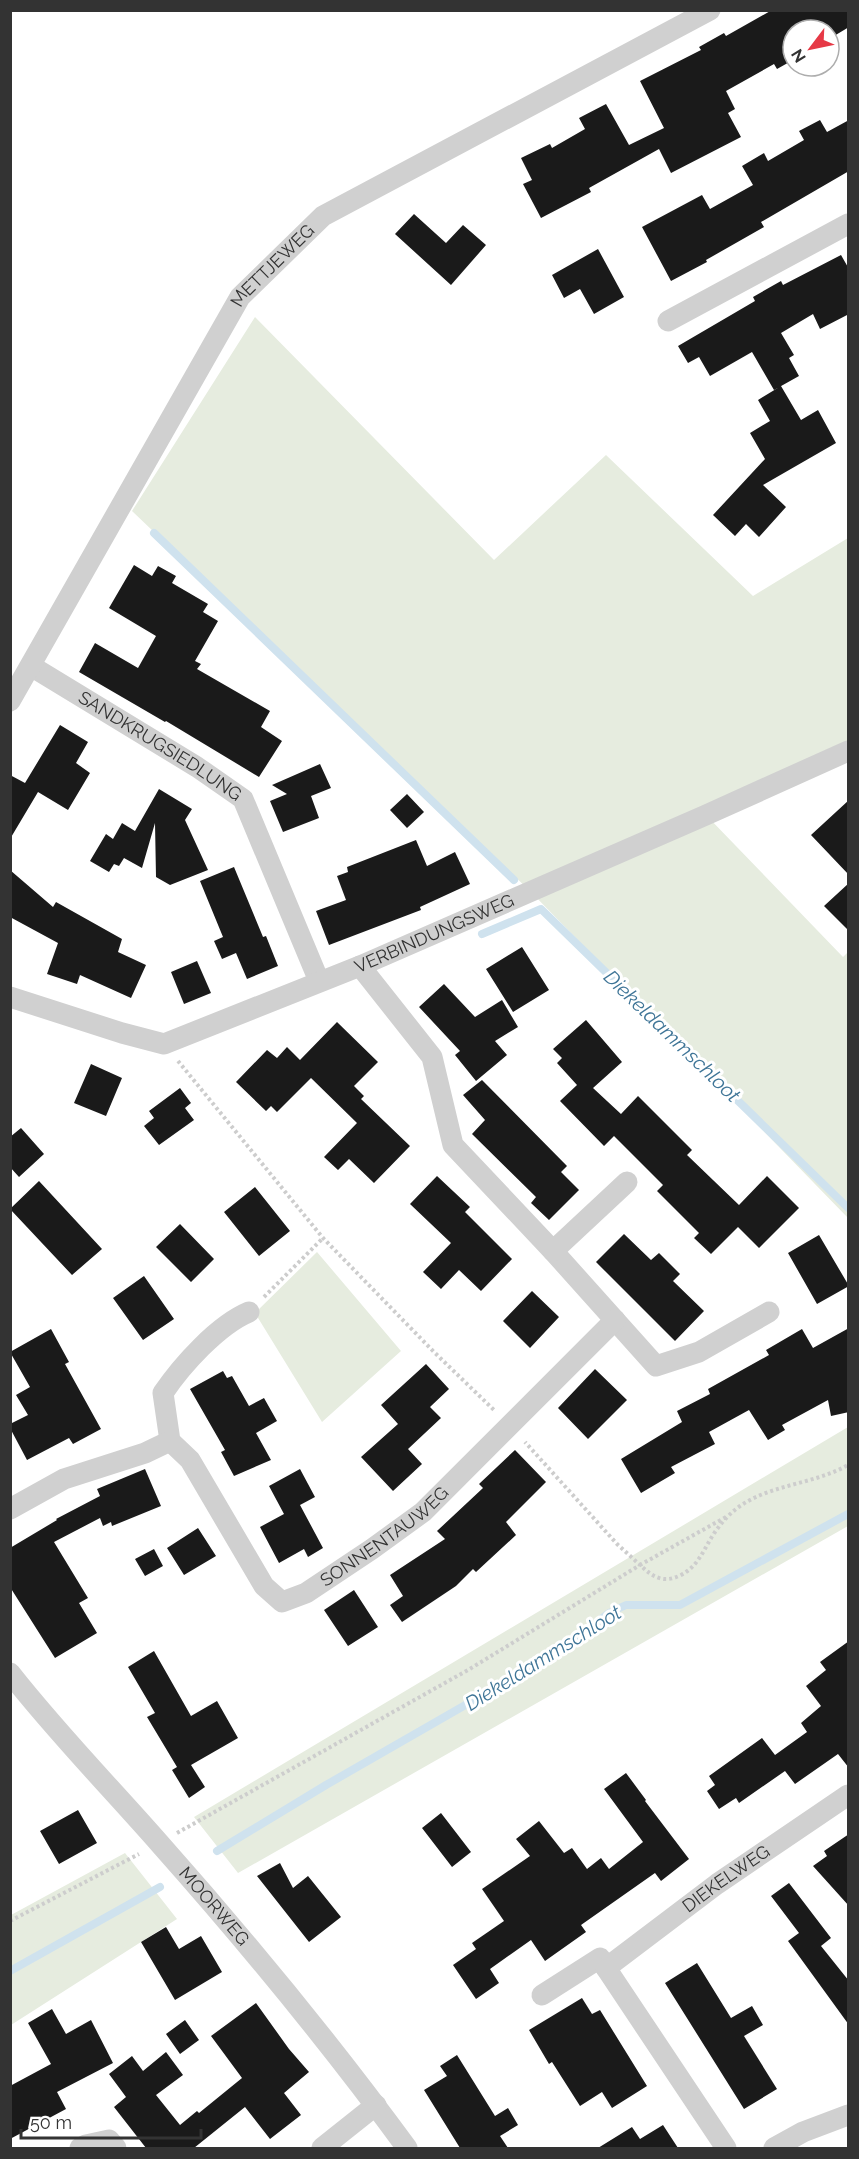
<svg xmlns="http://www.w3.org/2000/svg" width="859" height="2159" viewBox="0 0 859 2159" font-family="Raleway,sans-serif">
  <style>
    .green { fill: #e6ecdf }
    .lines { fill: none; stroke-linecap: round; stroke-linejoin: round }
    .stream { stroke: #cfe2ee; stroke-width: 8 }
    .building { fill: #1a1a1a }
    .path { stroke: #cdcdcd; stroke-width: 4; stroke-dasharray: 3 3; stroke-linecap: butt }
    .street { stroke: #d0d0d0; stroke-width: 21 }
    .labels { text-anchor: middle; stroke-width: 6; stroke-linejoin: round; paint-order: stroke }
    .street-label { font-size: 18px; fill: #333; stroke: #fff }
    .water-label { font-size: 20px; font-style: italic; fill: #3f7597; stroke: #fff }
  </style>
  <rect width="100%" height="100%" fill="#fff"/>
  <path class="green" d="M255,317L494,560L606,455L753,596L848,538V750L706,815L843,957L848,952V1218L531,892L132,511Z
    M317,1252L401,1351L322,1422L255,1313Z
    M848,1427V1526L238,1873L194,1817Z
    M125,1853L177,1919L11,2025V1915Z"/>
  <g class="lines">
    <path class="stream" d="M154,533L514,880
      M482,934L541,909L848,1208
      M217,1851L326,1785L563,1649L609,1613L626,1605H680L848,1514
      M10,1971L160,1887"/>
  </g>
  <path class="building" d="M772,10H849V27L829,39V30H793V60L777,69L774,64L726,91L735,109L728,113L741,137L671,173L659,149L589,188L591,192L541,218L523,184L532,180L521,158L550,144L552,148L585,129L579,118L606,104L629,145L664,128L640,81L701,50L699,47L724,33L726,36Z
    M820,120L827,132L849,120V171L761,222L764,227L706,260L707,262L671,281L642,227L702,195L710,209L753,185L742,166L764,153L768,161L804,140L799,131Z
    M414,214L446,243L463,225L486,245L451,285L395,234Z
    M598,249L624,297L594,314L580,289L564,298L552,275Z
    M841,255L849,269V314L820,329L813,314L781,333L794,355L789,358L799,376L774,390L752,352L710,376L699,357L688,363L678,346L755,301L753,297L781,281L783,285Z
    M781,386L801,420L818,410L836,443L763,485L786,507L759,537L746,524L735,536L713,515L765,459L750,433L770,421L758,400Z
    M134,565L152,576L158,566L176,576L172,583L208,604L203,612L218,621L195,661L201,664L197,669L270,711L261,727L282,741L259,777L166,721L165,722L79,672L95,643L138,668L156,636L109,608Z
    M60,725L88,742L76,763L90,773L68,810L38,792L10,839V775L25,783Z
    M320,764L331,788L311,796L319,818L283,832L270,801L287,794L272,785Z
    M159,789L192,809L185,820L208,870L170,885L156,877L155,823L142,868L124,858L119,866L114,864L109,872L90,861L106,834L113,839L122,823L135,831Z
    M407,794L424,812L407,828L390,810Z
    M849,800V875L811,835Z
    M416,840L427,866L455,852L470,884L420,907L421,910L329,945L316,911L346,900L337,876L348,872L347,867Z
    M234,867L263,937L266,936L278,966L247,979L236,953L222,959L214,941L223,937L200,881Z
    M10,870L53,907L56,902L122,939L118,952L146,965L131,998L80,975L77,984L47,974L58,943L10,917Z
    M849,883V931L824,906Z
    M522,947L549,990L513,1012L486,969Z
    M197,961L211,993L184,1004L171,972Z
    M444,984L475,1017L502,1000L518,1027L495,1041L507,1055L476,1081L455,1055L460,1051L419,1007Z
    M586,1020L622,1062L593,1088L621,1114L638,1096L692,1150L687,1155L739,1205L767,1176L799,1208L759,1248L738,1227L711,1254L694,1238L699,1233L657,1191L663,1185L614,1136L604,1146L560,1101L577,1085L557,1063L562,1058L553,1049Z
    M337,1022L378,1062L354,1086L364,1096L361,1099L410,1146L374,1183L349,1159L338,1170L324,1157L357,1123L311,1078L277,1112L271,1106L266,1111L236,1082L267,1050L277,1058L287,1047L300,1060Z
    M91,1064L122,1078L106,1116L74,1103Z
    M482,1080L567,1166L561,1172L579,1190L549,1220L531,1203L536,1197L472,1134L485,1120L463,1095Z
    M180,1088L191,1103L185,1108L194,1120L159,1145L144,1126L154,1118L149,1111Z
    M21,1128L44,1154L19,1177L10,1167V1137Z
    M437,1176L470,1207L465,1212L512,1259L481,1291L459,1270L441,1289L423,1272L451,1243L410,1204Z
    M39,1181L102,1249L72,1275L10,1209Z
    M255,1187L290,1231L259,1256L224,1212Z
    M180,1224L214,1259L191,1282L156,1247Z
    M624,1234L651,1260L659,1253L680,1274L673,1281L704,1311L675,1341L596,1262Z
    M819,1235L849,1286L817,1304L788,1253Z
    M144,1276L174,1319L143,1340L113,1298Z
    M532,1291L559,1317L530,1348L503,1321Z
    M849,1328V1412L831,1416L828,1400L782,1425L785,1430L768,1440L749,1410L709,1432L715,1444L671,1467L675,1473L641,1493L621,1459L682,1422L677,1411L710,1394L708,1389L769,1355L766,1350L802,1329L813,1348Z
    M51,1329L69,1362L65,1364L101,1429L73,1444L69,1438L27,1460L10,1428V1424L28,1415L16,1395L30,1387L10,1352Z
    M426,1364L449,1389L430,1407L441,1418L408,1449L422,1464L393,1491L361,1457L398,1424L381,1405Z
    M595,1369L627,1400L588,1439L558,1408Z
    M223,1371L227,1378L232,1376L249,1406L264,1398L277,1421L256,1433L271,1460L234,1476L221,1452L225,1450L190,1389Z
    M515,1450L546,1482L506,1522L516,1535L476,1572L473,1569L456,1586L402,1622L390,1605L403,1596L390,1575L445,1539L437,1531L483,1488L479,1484Z
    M145,1469L161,1506L112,1526L111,1522L103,1526L100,1518L54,1542L88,1598L79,1603L97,1633L55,1658L10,1587V1548L57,1520L56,1519L100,1496L97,1489Z
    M300,1469L315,1497L300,1505L323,1548L308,1557L304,1549L279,1563L260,1527L284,1514L269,1486Z
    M198,1528L216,1556L184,1575L167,1548Z
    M154,1549L163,1566L145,1576L135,1559Z
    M354,1590L378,1627L348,1646L324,1610Z
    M849,1641V1768L838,1754L795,1784L785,1771L739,1803L736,1798L719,1809L707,1791L715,1785L709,1776L762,1738L775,1755L807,1732L801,1723L821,1706L806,1686L826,1670L820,1662Z
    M154,1651L191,1716L217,1701L238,1738L191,1765L205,1787L189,1798L172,1770L177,1767L147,1717L155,1713L128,1667Z
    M626,1773L646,1800L645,1801L689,1859L661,1881L655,1873L581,1925L586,1932L545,1961L531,1940L490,1969L499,1983L476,1999L453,1965L476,1949L472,1943L504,1921L482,1889L530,1856L516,1839L539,1821L564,1853L572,1848L587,1869L601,1858L609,1869L643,1842L604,1789Z
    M78,1810L97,1843L59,1864L40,1831Z
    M441,1813L471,1852L452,1867L422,1828Z
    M849,1834V1906L813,1866L827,1856L824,1851Z
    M280,1863L293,1888L308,1876L341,1917L309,1942L257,1876Z
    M789,1883L831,1938L821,1946L849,1981V2025L788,1941L799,1933L771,1896Z
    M166,1927L179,1949L201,1936L222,1972L175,2000L141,1942Z
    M697,1963L731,2018L752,2006L763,2025L744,2036L777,2089L744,2109L665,1983Z
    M582,1998L592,2014L600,2010L647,2086L612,2108L602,2092L580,2106L552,2062L549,2064L529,2030Z
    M256,2003L289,2049L309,2072L284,2093L301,2115L270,2139L245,2107L194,2148H146L114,2107L126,2097L109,2074L132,2056L143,2071L166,2052L183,2075L156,2095L180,2125L197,2111L199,2113L242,2078L211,2036Z
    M52,2009L66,2034L91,2020L113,2063L57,2092L66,2109L10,2139V2086L51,2064L28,2023Z
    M185,2020L199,2040L180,2054L166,2034Z
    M457,2055L495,2116L508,2108L518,2125L500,2136L508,2148H460L424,2090L447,2076L440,2066Z
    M663,2125L678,2148H598L632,2127L640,2139Z"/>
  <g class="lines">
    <path class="path" d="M178,1061L323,1238L434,1352L495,1411
      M264,1297L323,1238
      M726,1517L640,1565C653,1577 663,1584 681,1575C699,1566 704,1548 715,1532C722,1522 730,1513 740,1506C772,1484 815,1484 848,1465
      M177,1833L468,1670L640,1565L617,1544L525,1442
      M10,1921L139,1854"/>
    <g class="street">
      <path d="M668,321L848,224"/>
      <path id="s1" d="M31,666L197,767L243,799L319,981"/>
      <path id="s2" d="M10,701L240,297L323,216L710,10"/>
      <path d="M360,966L432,1057L453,1145L553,1251L656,1366L699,1352L769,1312"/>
      <path id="s3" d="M10,997L122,1033L164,1044L360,966L706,815L848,751"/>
      <path d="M553,1251L627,1182"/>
      <path id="s4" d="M249,1312C218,1325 182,1365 163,1393L170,1441L190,1460L264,1586L282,1602L306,1593L372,1549L423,1512L615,1320"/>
      <path d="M10,1509L64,1479L145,1453L170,1441"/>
      <path id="s5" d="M10,1673C57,1733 110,1787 160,1844C247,1942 330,2043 407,2148"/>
      <path d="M542,1995L600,1958L606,1968"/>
      <path d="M80,2148L86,2145L109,2140L116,2148"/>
      <path d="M322,2148L376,2105"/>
      <path id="s6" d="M726,2148L606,1968L717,1884L848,1795"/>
      <path d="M774,2148L803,2132L848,2115"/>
    </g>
  </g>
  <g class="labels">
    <g class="street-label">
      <text dy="6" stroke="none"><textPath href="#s2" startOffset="510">METTJEWEG</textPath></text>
      <text dy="6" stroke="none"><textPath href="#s1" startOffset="152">SANDKRUGSIEDLUNG</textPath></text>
      <text dy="6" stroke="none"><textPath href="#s3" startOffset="453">VERBINDUNGSWEG</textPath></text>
      <text dy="6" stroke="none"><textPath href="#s4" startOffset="488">SONNENTAUWEG</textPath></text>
      <text dy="6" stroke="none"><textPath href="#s6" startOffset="366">DIEKELWEG</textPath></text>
      <text dy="6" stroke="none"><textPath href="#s5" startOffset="310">MOORWEG</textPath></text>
    </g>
    <g class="water-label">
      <text transform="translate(672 1036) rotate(44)" y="7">Diekeldammschloot</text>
      <text transform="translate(543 1658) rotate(-32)" y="7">Diekeldammschloot</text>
    </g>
  </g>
  <rect width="859" height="2159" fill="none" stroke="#333333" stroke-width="24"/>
  <g transform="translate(811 48) rotate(238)"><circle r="28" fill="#ffffff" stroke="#adadad" stroke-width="1.5"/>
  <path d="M0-4.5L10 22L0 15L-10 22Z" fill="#e63946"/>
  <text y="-9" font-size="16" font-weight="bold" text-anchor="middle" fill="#333333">N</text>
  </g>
  <path d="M21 2129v9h180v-9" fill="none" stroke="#333333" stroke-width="3"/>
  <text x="30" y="2129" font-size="18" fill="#333333" stroke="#ffffff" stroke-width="4.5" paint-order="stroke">50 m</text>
</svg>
